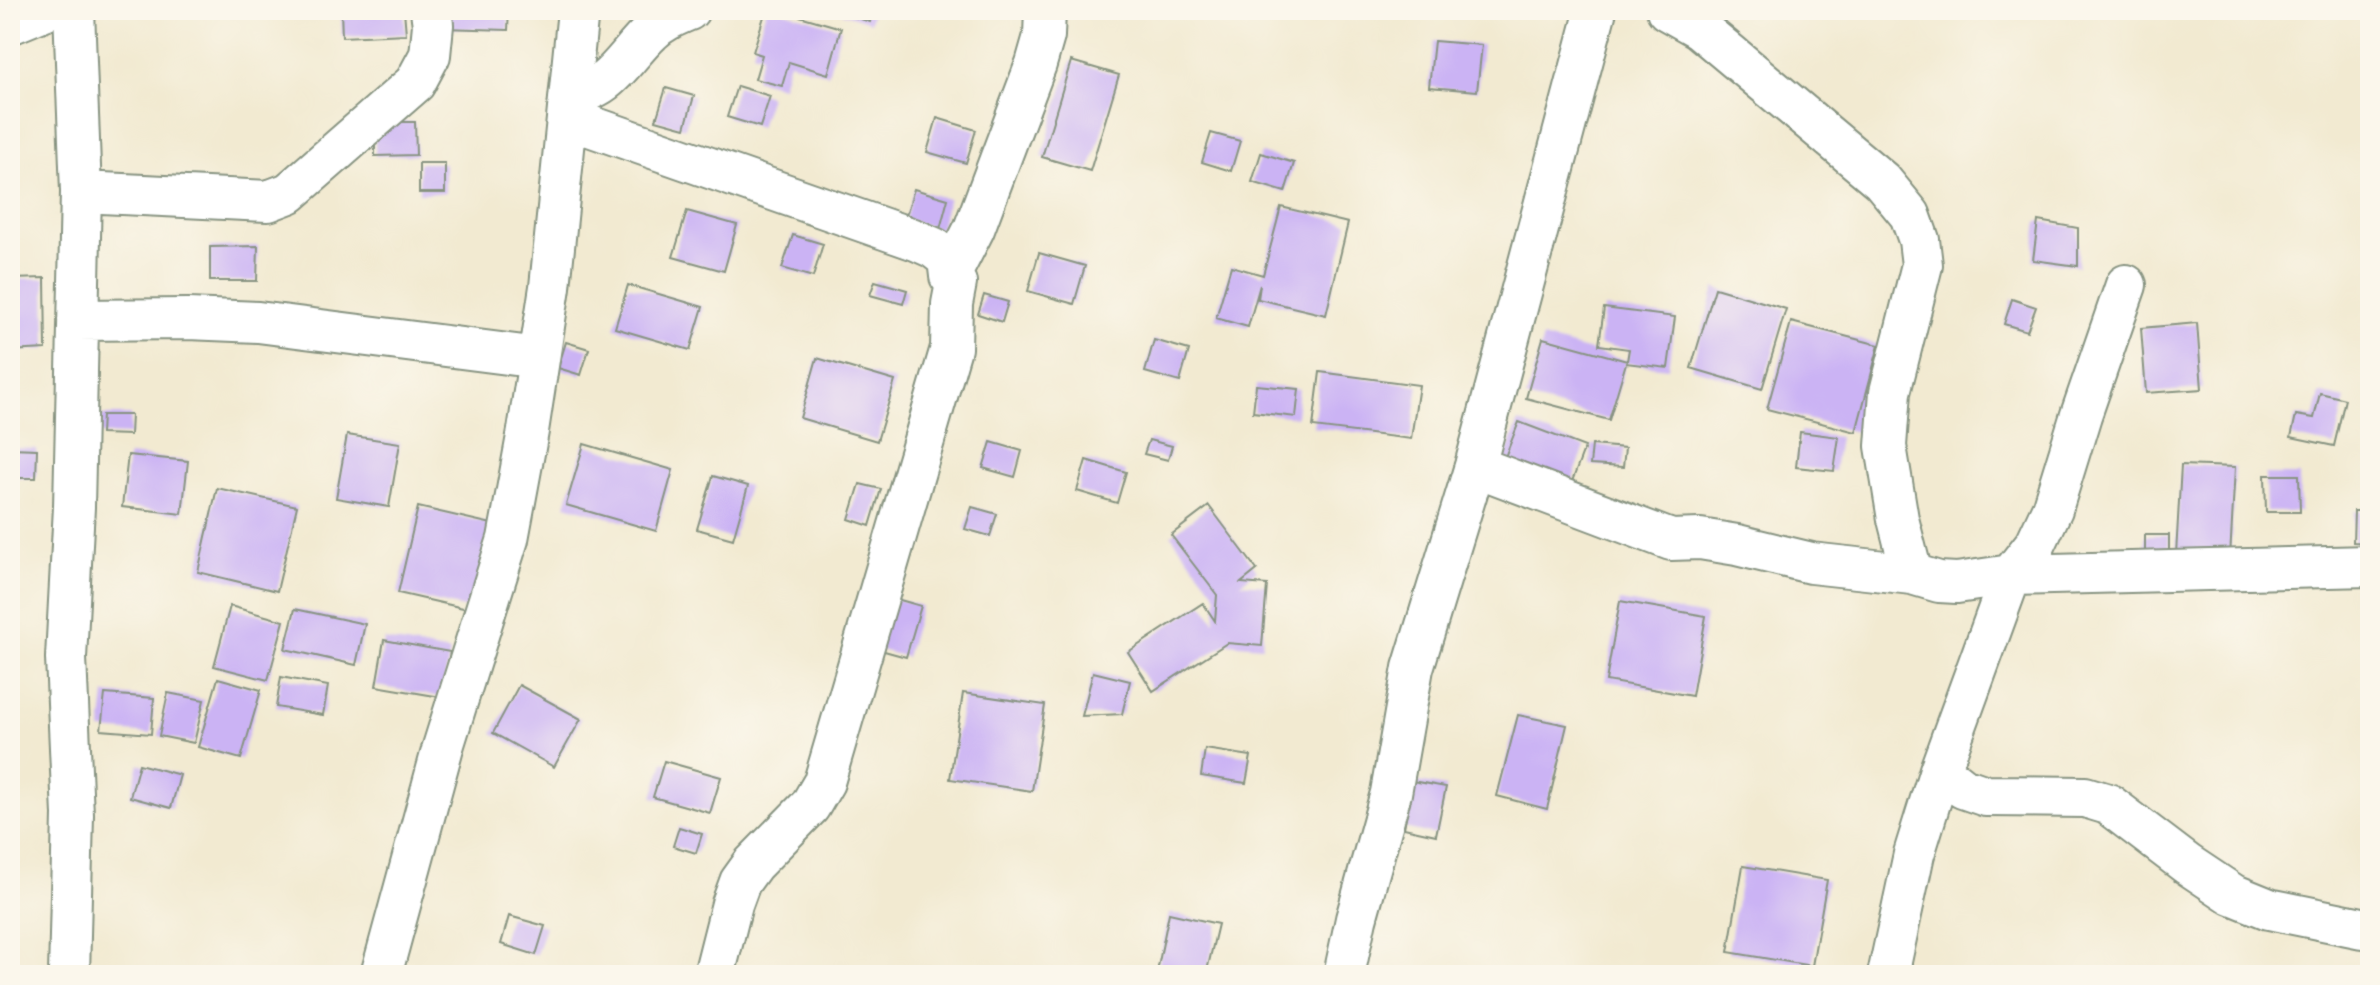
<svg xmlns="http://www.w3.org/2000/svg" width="2380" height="985" viewBox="0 0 2380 985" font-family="'IM FELL Double Pica',serif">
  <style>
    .building { fill: #cbb3f4 }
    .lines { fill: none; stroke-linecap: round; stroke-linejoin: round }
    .minor-casing { stroke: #889482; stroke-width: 44 }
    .minor { stroke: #fff; stroke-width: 40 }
  </style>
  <rect width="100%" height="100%" fill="#fbf7ec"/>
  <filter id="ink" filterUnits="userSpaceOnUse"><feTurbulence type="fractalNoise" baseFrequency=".0125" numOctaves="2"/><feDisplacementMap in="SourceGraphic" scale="16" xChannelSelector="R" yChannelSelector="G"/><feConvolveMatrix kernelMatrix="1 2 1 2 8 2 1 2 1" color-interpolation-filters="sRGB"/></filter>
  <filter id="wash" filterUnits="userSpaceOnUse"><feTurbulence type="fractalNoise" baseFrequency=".006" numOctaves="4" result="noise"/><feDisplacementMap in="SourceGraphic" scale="32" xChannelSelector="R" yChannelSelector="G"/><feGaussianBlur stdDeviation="1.8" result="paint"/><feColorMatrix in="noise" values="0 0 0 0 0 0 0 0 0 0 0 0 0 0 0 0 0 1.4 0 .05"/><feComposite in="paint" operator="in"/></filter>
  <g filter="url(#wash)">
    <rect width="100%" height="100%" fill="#f2ead1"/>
    <g id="blocks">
      <path class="building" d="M341,10H404L406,34L342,37Z
        M444,10H509L508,30L443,28Z
        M766,10H779L841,28L828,74L789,62L782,86L755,79L762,55L753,52Z
        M833,10H873L870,22Z
        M1894,10H1943L1944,19L1894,16Z
        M1434,41L1482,45L1477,91L1429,87Z
        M1071,61L1119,75L1090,171L1042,157Z
        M737,86L770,96L760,127L727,117Z
        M666,88L694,96L685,128L656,120Z
        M937,118L976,130L966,163L927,152Z
        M375,122H415L416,155L375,156Z
        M1211,133L1240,141L1231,171L1202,162Z
        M1261,153L1294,163L1285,192L1252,182Z
        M419,163H445V193H419Z
        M914,189L948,199L940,229L905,219Z
        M1281,207L1348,223L1326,315L1258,299L1260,285L1248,327L1216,318L1231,266L1263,275Z
        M687,211L737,225L724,271L673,257Z
        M2038,221L2078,228V266L2033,260Z
        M793,235L823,244L813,277L782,268Z
        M258,246L257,281H210V247Z
        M1039,253L1085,266L1074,304L1028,291Z
        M45,278L46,349L10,351V279Z
        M875,281L907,290L903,304L870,295Z
        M628,285L703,307L690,350L615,328Z
        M1715,288L1786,309L1762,389L1691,368Z
        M984,295L1008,302L1002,322L978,314Z
        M2012,299L2036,307L2027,331L2004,324Z
        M1604,308L1675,317L1668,368L1626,363L1609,420L1526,398L1543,338L1627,361L1629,349L1599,345Z
        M1791,322L1879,345L1856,432L1767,409Z
        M2197,323L2202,389L2146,393L2141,328Z
        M1154,340L1189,350L1180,382L1145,372Z
        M566,342L589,349L581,375L558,368Z
        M817,358L895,381L877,441L800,418Z
        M1320,372L1419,385L1411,439L1313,427Z
        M1256,385L1299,389L1296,417L1253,412Z
        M2320,393L2345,399L2334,446L2291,437L2296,415L2314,418Z
        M102,415H131L130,435L101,434Z
        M1519,422L1585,447L1568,492L1501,467Z
        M1800,432L1839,437L1834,471L1796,467Z
        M347,435L400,443L389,507L336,498Z
        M1149,440L1172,446L1168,460L1144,454Z
        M991,442L1022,451L1015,477L983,468Z
        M584,444L673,470L656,531L566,505Z
        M1592,445L1625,448L1623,467L1590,465Z
        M10,448L37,449L36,478H10Z
        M128,455L188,461L182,514L122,507Z
        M1086,460L1126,472L1117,503L1077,491Z
        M2181,465L2235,467L2230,558L2176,555Z
        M2265,475H2299L2300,512H2266Z
        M713,476L748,486L733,539L697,529Z
        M860,484L881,489L870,526L849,519Z
        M217,488L297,506L277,591L198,572Z
        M1209,506L1257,570L1241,583L1267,585L1262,646L1227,643L1153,691L1128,652L1203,603L1215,621L1217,595L1171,535Z
        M418,507L492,524L472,610L398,593Z
        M972,507L997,514L990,536L965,529Z
        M2354,511H2370V543L2353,542Z
        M2145,535H2169V553H2145Z
        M893,598L921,606L906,657L877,649Z
        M1620,601L1706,616L1692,696L1606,681Z
        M230,606L284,621L268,680L214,666Z
        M295,609L365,624L356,665L285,649Z
        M384,640L450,652L441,697L376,686Z
        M1093,672L1130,681L1122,714L1082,716Z
        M281,677L328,686L323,715L276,707Z
        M218,678L261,690L241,759L198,747Z
        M519,685L581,719L554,767L493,733Z
        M168,693L204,700L194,743L159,736Z
        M963,693L1045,705L1032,791L950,779Z
        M105,694L154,698L151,734L101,730Z
        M1518,715L1567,725L1547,809L1497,796Z
        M1205,749L1251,756L1246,783L1201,776Z
        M664,761L721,777L710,813L653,797Z
        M139,764L180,775L171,808L130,797Z
        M1412,781L1446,787L1436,835L1404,828Z
        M679,827L702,834L696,853L673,846Z
        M1743,866L1827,880L1812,966L1728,952Z
        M1169,913L1218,924L1206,975H1170L1157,972Z
        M509,916L545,926L536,955L501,944Z"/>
    </g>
  </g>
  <g filter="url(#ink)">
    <use href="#blocks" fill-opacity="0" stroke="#889482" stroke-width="2"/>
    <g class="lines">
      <defs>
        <path id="minor" d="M1667,10L1699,28L1882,181L1910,215L1919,240L1922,265L1890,392L1886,446L1898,519L1912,574
          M10,24L44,10
          M570,93C609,93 624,57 651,32C662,21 675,16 689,10
          M567,118L916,240L934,248L948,259L950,276L956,283L952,304L951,348L824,782L810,806L753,864L740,882L732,904L714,975
          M81,192L268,201L289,193L415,83L430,55L433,25L431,10
          M950,276L974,229L1036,64L1044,36L1045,10
          M78,320L188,319L258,322L539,358
          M1475,466L1671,540L1700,539L1737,545L1811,563L1912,574L1939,582L1957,583L2011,575L2370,566
          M1940,770L1963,788L1986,796L2085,797L2108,804L2187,864L2232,894L2269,909L2362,928
          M69,975L73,815L66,658L74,507L81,192L74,10
          M381,975L443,747L508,539L528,431L550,287L578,10
          M1344,975L1356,919L1391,793L1413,668L1475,466L1596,10
          M1888,975L1914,854L1940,770L2011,575L2036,543L2052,509L2081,415L2126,285"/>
      </defs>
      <use href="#minor" class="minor-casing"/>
      <use href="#minor" class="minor"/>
    </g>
  </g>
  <rect width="2380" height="985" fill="none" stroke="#fbf7ec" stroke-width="40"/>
</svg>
